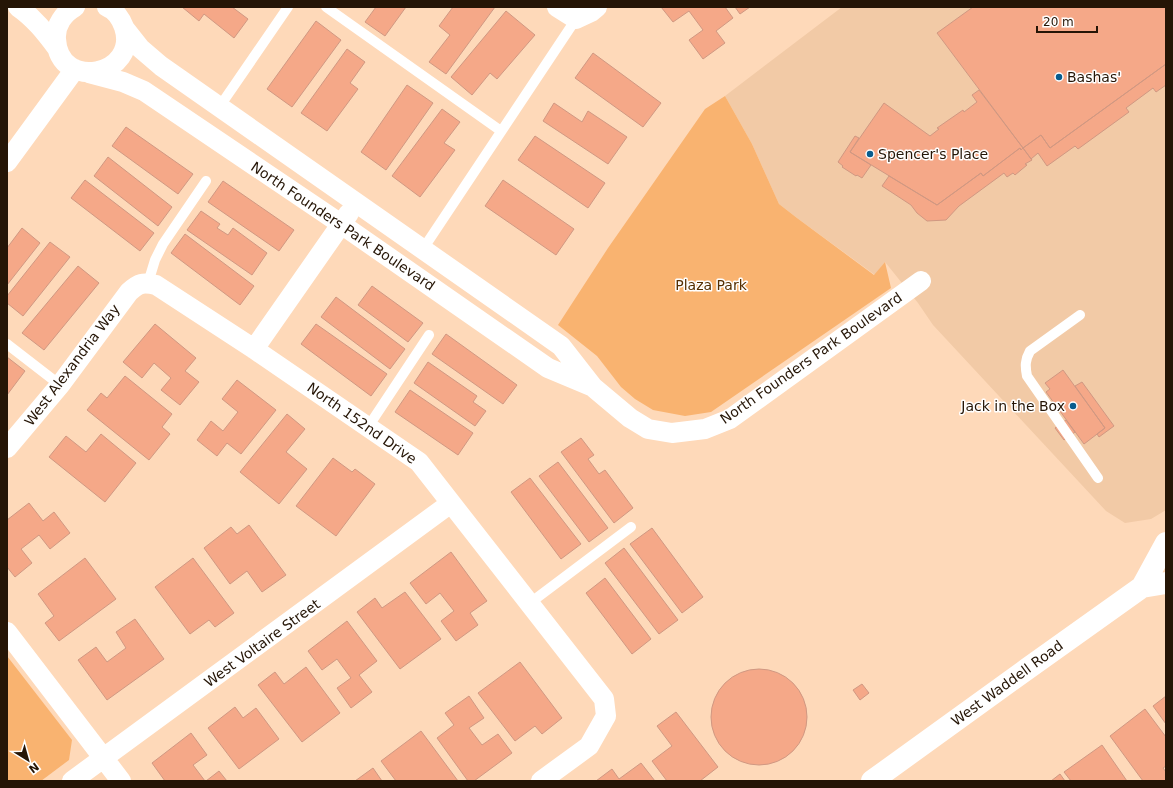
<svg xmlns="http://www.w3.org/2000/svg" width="1173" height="788" viewBox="0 0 1173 788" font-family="'DejaVu Sans',sans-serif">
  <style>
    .built { fill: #f2caa6 }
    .green { fill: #f9b370 }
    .building { fill: #f5a888; stroke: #d09882 }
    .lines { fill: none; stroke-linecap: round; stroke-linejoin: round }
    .lane { stroke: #fff; stroke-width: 10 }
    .street { stroke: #fff; stroke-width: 20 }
    .secondary { stroke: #fff; stroke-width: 22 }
    .poi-dot { fill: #085c8e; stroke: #fff; stroke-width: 1.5 }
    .labels { text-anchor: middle; stroke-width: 3; stroke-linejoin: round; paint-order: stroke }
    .poi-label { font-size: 14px; fill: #251506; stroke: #fff; text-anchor: start }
    .street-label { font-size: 14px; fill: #251506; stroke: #fff }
    .park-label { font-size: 14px; fill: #552e00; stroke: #fff }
  </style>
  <rect width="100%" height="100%" fill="#fed9b9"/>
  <path class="built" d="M842,7H1166V510L1151,519L1125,523L1106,511L933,325L918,303L885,262L875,275L797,218L779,204L752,144L725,96Z"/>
  <path class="green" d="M725,96L752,144L779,204L797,218L874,275L885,262L891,288L711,412L685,416L653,410L635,399L621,387L597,356L558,325L608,248L705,109Z
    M7,656L72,740L69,760L41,781H7Z"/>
  <path class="building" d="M182,7H232L248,19L234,38L204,14L199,21Z
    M376,7H406L385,36L365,22Z
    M453,7H495L446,74L429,62L450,35L439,26Z
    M661,7H725L733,18L716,31L725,43L703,59L689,40L703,30L689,11L673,22Z
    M735,7H750L740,14Z
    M973,7H1166V64L1050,148L1041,135L1023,148L937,33Z
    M506,11L535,35L497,79L490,73L472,95L451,77Z
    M316,21L341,40L292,107L267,89Z
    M347,49L365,62L350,83L358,89L327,131L301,113Z
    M593,53L661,103L643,127L575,78Z
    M1166,64V85L1156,92L1153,88L1126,108L1129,112L1078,149L1075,146L1047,166L1038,153L1031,159L1023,148L1041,135L1050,148Z
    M407,85L433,103L386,170L361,152Z
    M979,90L1023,148L1021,150L1020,148L983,176L981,173L937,205L850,152L884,103L930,136L939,129L937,128L963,110L964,112L977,102L972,95Z
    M554,103L582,122L588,111L627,137L608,164L543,121Z
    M442,109L460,122L444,143L455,150L420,197L392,176Z
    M126,127L193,174L178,194L112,146Z
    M535,136L605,183L588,208L518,160Z
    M855,136L859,138L850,152L871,165L862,178L857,175L856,176L842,167L843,166L838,162Z
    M1020,148L1021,150L1023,148L1032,160L1025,164L1027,165L1015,175L1013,173L1007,177L1004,173L959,206L946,220L927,221L917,213L911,205L882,186L889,176L937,205L981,173L983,176Z
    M108,157L172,207L158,226L94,176Z
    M85,180L154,233L140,251L71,198Z
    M503,180L574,229L556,255L485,206Z
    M223,181L294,230L279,251L208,202Z
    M201,211L220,224L217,228L228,235L233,228L267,253L252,275L187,230Z
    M22,228L40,243L7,285V248Z
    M185,234L254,286L240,305L171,253Z
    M50,242L70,257L23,316L7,303V296Z
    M78,266L99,283L44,350L22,333Z
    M372,286L423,323L408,342L358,305Z
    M336,297L405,349L390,369L321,317Z
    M155,324L196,358L185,371L199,382L180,405L161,390L171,378L154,363L142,378L123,362Z
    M316,324L387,374L371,396L301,344Z
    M446,334L517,385L503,404L432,354Z
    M7,357L25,371L7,395Z
    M428,362L477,396L473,402L486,411L475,426L414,383Z
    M1063,370L1105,428L1084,444L1046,392L1050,389L1045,383Z
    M125,376L172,414L162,427L170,434L149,460L87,410L101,393L107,398Z
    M237,380L276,410L241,454L227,443L217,456L197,440L211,421L223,431L238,412L222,399Z
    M1082,382L1114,426L1099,437L1097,434L1105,428L1075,386Z
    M410,390L473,433L458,455L395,412Z
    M287,414L305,429L286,452L307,469L279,504L240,472Z
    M1066,420L1075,432L1064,440L1055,428Z
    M101,434L136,463L105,502L49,457L66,436L86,452Z
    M581,438L594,455L588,459L599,474L605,470L633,508L614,523L561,452Z
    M333,458L352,472L355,469L375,484L336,536L296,506Z
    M558,462L608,528L589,542L539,476Z
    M530,478L581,544L561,559L511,492Z
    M29,503L43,521L54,512L70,533L50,549L39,535L21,549L32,563L15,577L7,567V520Z
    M249,525L286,575L262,592L247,571L230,584L204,548L231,527L237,534Z
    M652,528L703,597L682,613L630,544Z
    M624,548L678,620L659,634L605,563Z
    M451,552L487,601L470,613L478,625L456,641L441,621L454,611L440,593L426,604L410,583Z
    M85,558L116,599L59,641L45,623L54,616L38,594Z
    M193,558L234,613L215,627L209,620L190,634L155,587Z
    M605,578L651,639L632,654L586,593Z
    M405,592L441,639L400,669L357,612L375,598L382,608Z
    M135,619L164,659L107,700L78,660L96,647L107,662L126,648L116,632Z
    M347,621L377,661L359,675L372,692L351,708L337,688L351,678L337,659L322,670L308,651Z
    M520,662L562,718L542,734L535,726L515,741L478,693Z
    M306,667L340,713L302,742L258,685L275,672L284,684Z
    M711 717a48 48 0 1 1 96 0a48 48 0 1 1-96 0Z
    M862,684L869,693L860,700L853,690Z
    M469,696L484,718L469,728L482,745L498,734L512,753L474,781H468L437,738L454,725L445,713Z
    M1166,696V724L1153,706Z
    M235,707L243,718L256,708L279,739L239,769L208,728Z
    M1145,709L1166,737V766L1163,768L1166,772V781H1143L1110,736Z
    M676,712L718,767L700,781H667L652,761L672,746L657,726Z
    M421,731L458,781H396L381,761Z
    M191,733L207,755L193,765L205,781H165L152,763Z
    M1102,745L1127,781H1071L1064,772Z
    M641,763L655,781H596L612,769L619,779Z
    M373,768L382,781H355Z
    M219,771L227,781H206Z
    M1060,774L1065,781H1051Z"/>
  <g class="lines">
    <path class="lane" d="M326,7L501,131
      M220,106L288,7
      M423,249L576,19
      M148,283L155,260L163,244L206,181
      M1080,315L1030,351C1025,360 1025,366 1027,376L1098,478
      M7,344L60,385
      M368,427L429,335
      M530,603L631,527"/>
    <path class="street" d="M18,7C34,18 45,32 57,48
      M75,7C64,13 55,25 56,39C59,93 140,75 124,27C121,19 115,10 107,7
      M557,7L576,19L591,12L597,7
      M125,29L140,48L161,66L561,346L593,387L630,418L648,429L672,433L705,429L730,419L921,281
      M89,73L123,82L144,91L341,224L548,368L591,386
      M7,162L75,69
      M254,349L349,213
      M7,448L60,385L129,292C139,283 143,282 156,285L254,349L419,462L604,699L606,716L589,746L541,781
      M7,632L121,781
      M72,781L451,503"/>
    <path class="secondary" d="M1142,587L1166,543
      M872,781L1027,669L1142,587L1166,583"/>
  </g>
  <g class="poi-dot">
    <circle cx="1059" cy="77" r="4"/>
    <circle cx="870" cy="154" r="4"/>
    <circle cx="1073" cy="406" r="4"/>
  </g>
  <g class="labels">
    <g class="poi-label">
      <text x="1067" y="82">Bashas'</text>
      <text x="878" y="159">Spencer's Place</text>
      <text x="1065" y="411" text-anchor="end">Jack in the Box</text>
    </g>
    <g class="street-label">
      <text transform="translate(343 226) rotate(34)" y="5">North Founders Park Boulevard</text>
      <text transform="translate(811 358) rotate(-35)" y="5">North Founders Park Boulevard</text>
      <text transform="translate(72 365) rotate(-53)" y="5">West Alexandria Way</text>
      <text transform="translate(362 423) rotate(35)" y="5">North 152nd Drive</text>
      <text transform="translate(262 643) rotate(-36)" y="5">West Voltaire Street</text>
      <text transform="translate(1007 683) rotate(-36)" y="5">West Waddell Road</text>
    </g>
    <g class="park-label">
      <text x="711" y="290">Plaza Park</text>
    </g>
  </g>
  <rect width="1173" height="788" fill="none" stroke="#251506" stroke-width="16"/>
  <g transform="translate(28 760) rotate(143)" stroke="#ffffff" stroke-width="3" paint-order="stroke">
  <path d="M0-3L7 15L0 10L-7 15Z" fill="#251506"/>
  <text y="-6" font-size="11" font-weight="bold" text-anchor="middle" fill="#251506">N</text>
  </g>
  <path d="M1037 26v6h60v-6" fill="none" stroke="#251506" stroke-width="2"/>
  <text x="1043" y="26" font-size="12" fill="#251506" stroke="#ffffff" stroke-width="3" paint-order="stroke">20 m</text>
</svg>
